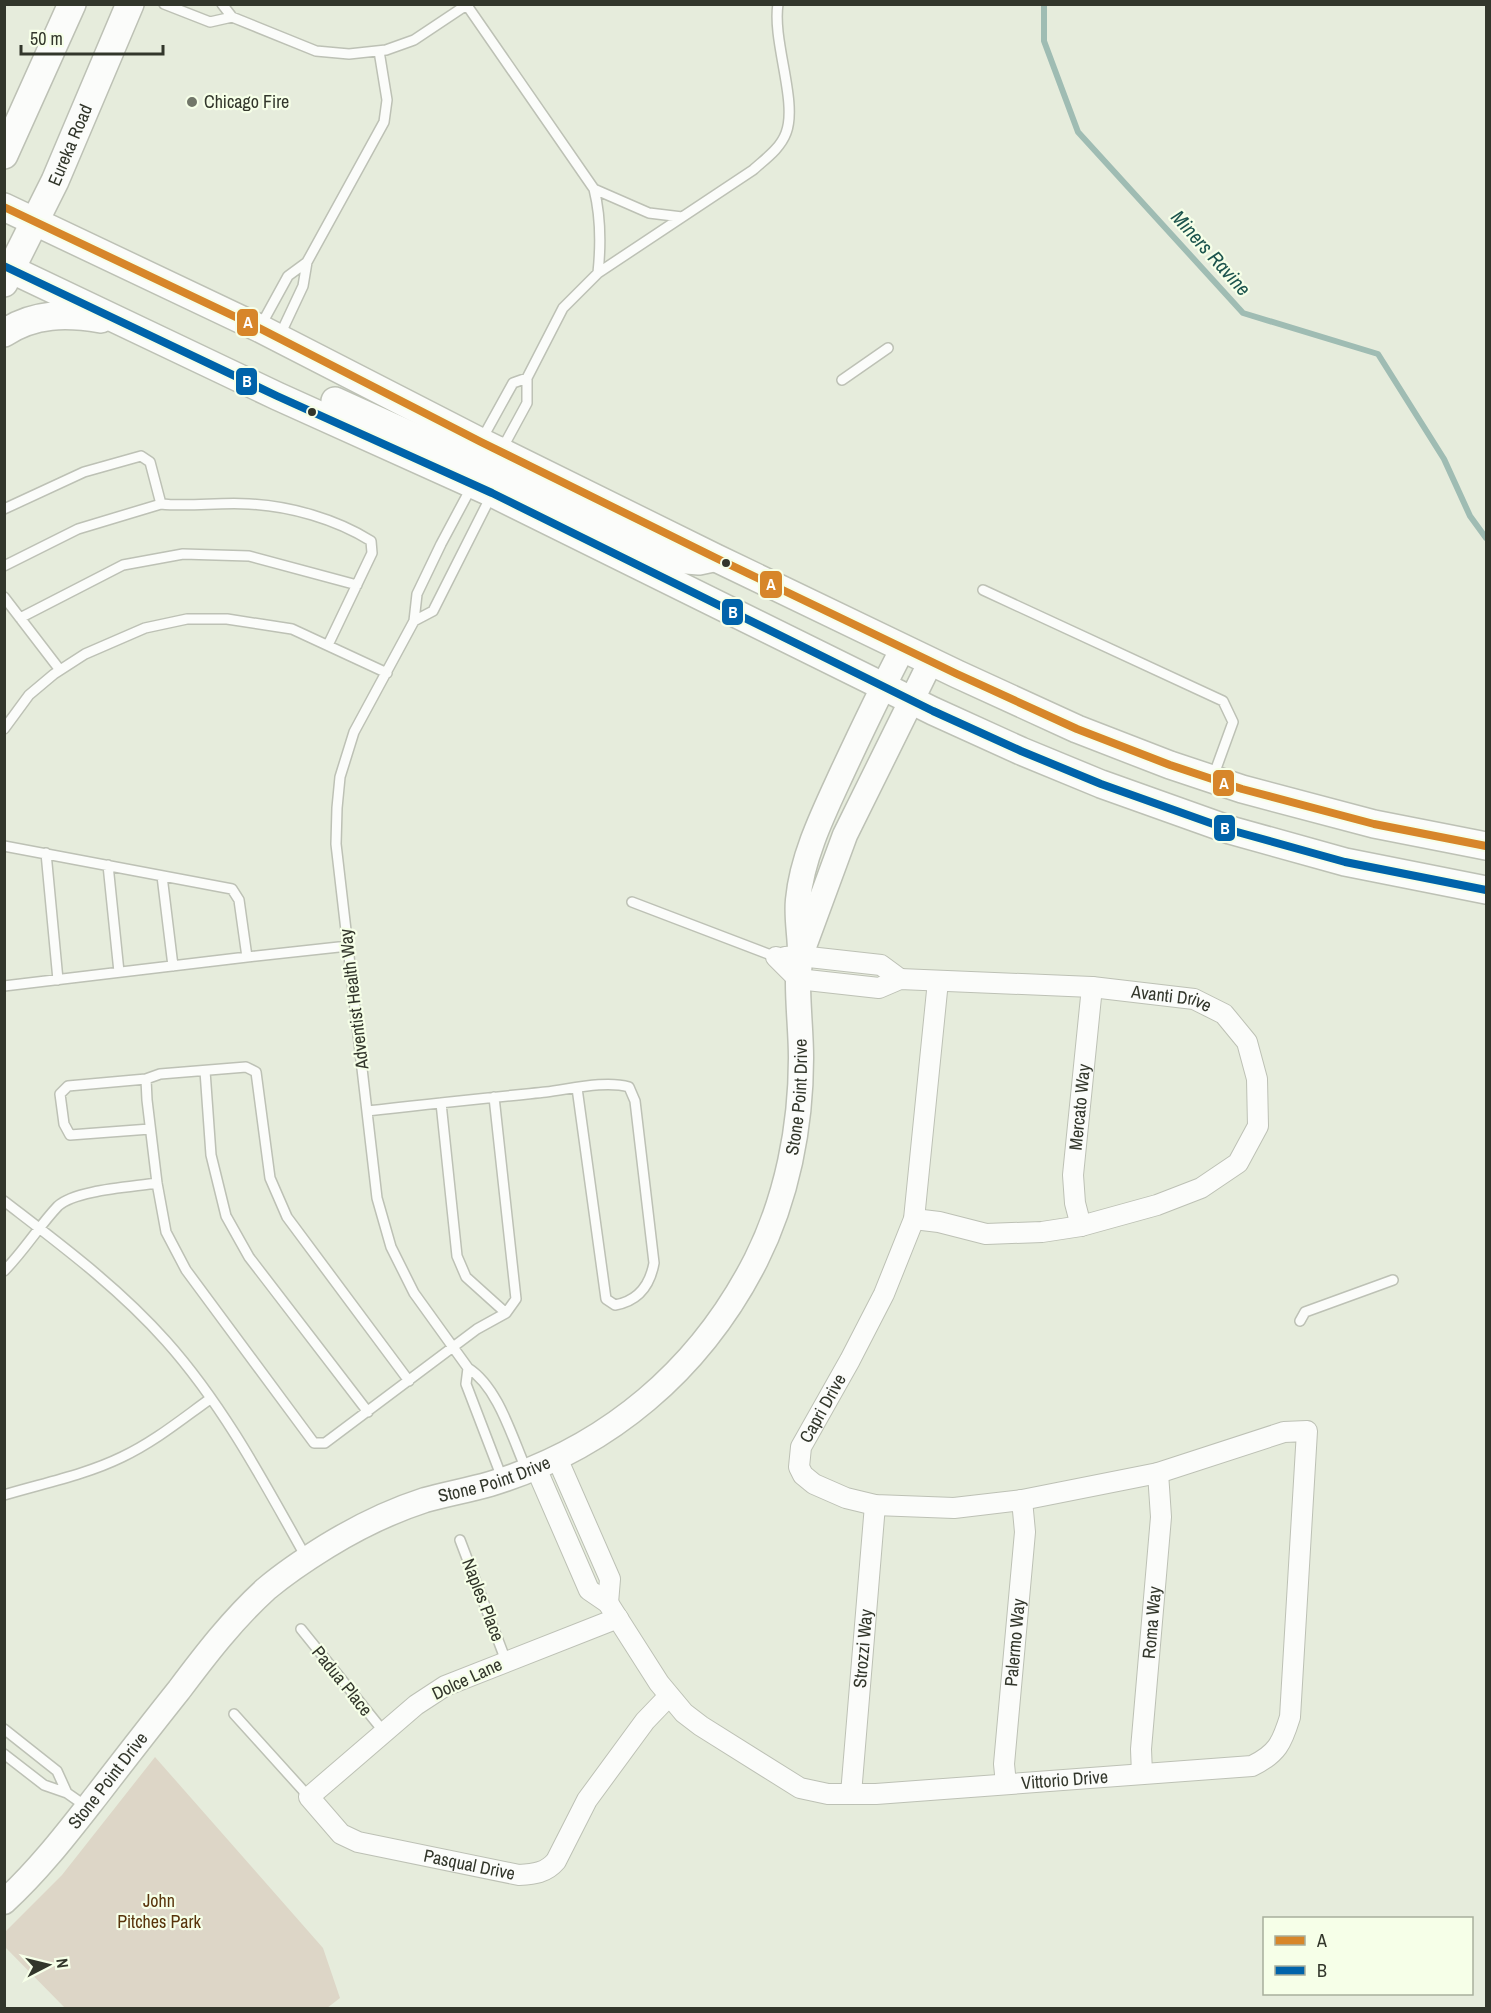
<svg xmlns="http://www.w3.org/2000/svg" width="1491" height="2013" viewBox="0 0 1491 2013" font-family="'Archivo Narrow',sans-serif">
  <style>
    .green { fill: #ddd6c7 }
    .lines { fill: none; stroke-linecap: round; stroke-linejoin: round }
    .stream { stroke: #9fbcb3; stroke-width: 6 }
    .service-casing { stroke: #bdc1b5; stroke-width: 12 }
    .minor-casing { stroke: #bdc1b5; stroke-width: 22 }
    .tertiary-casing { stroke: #bdc1b5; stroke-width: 27 }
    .secondary-casing { stroke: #bdc1b5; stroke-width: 30 }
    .service { stroke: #fbfcfa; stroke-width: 9 }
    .minor { stroke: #fbfcfa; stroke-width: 20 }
    .tertiary { stroke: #fbfcfa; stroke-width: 24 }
    .secondary { stroke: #fbfcfa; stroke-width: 27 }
    .bus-1-casing { stroke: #f6ffe8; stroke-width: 12 }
    .bus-2-casing { stroke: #f6ffe8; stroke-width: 12 }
    .bus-1 { stroke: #d7862a; stroke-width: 8 }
    .bus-2 { stroke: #0063aa; stroke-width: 8 }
    .poi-dot { fill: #717669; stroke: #f6ffe8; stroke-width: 2 }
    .bus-dot { fill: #32362b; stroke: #f6ffe8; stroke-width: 2 }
    .labels { text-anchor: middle; stroke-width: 4.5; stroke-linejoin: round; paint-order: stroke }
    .poi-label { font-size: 18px; fill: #32362b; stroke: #f6ffe8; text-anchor: start }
    .street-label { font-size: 18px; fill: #32362b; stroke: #f6ffe8 }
    .park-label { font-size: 18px; fill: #58340b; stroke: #f6ffe8 }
    .water-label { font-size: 20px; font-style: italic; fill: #1c544d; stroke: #f6ffe8 }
    .line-badge { stroke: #f6ffe8; stroke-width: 2 }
    .badge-label { font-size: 16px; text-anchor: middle; font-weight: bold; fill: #fff }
  </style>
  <rect width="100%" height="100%" fill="#e6ecdc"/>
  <path class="green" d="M155,1757L323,1948L340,1998L327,2008H65L5,1947V1932L62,1875Z"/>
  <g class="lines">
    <path class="stream" d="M1044,4V41L1078,132L1243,313L1378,354L1444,459L1470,516L1486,538"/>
    <defs>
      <path id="service" d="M164,4L210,22L232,17
        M222,4L232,17L316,51L349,54L386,50L414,40L468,4
        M466,4L594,189C601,217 601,244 598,273
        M594,189L649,213L682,217
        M260,327L288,276L307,262
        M280,335L303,286L307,262L384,122L387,100L379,51
        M842,380L888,348
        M482,439L513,383L527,378
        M502,449L527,403V378L563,308L598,273L753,170C765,159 780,149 786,133C798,102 772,41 778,4
        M472,486L441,544L417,594L414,621L433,611L491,496
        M4,509L84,472L141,456L150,462L161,504C190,507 219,502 249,504C290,506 336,519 371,541L372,553L328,645
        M4,566L78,529L161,504
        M983,590L1223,701L1233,722L1213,777
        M4,597L60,670
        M20,618L123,565L183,554L249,556L357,585
        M414,621L354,732L340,777L337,808L336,844L377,1198L391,1247L414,1293L468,1368
        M4,729L29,695L54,674L85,654L145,628L187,619H227L292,629L387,673
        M4,846L232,889L239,900L247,957L348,946
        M46,853L58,980
        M108,865L119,972
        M162,876L173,966
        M632,902L776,957
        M4,986L247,957
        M205,1071L211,1155L226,1216L249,1257L368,1412
        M146,1079L68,1086L60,1094L64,1124L70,1135L150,1129
        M441,1103L457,1256L466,1277L506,1313
        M367,1111C427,1104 487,1098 546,1092C571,1089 606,1080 629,1087L635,1101L654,1263C650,1285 638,1301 615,1305L606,1299L577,1088
        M4,1201C61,1245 118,1287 166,1341C224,1406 265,1484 307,1559
        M4,1271C24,1251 39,1226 58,1206C75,1190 132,1187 157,1183
        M1300,1321L1305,1312L1393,1280
        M409,1381L287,1217L270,1178L256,1072L246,1067L160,1074L146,1079L147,1100L157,1183L166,1232L186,1270L314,1443H325L477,1329L506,1313L516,1299L494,1097
        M502,1478L466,1384L468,1368C498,1387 512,1437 526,1469
        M4,1495C44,1483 85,1475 122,1457C154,1442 182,1419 210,1399
        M460,1540L506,1661
        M301,1629L384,1732
        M234,1714L309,1797
        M4,1729L57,1771L67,1793
        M4,1754L44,1785L67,1793L87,1807"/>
      <g id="minor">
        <path id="s1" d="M776,957L798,979L879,988L900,979L1092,987L1194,999L1224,1014L1247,1042L1257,1079L1258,1126L1238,1163L1201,1188L1157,1205L1081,1226L1042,1232L986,1234L939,1222L914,1219"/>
        <path d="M785,957L800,956L881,965L900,979"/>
        <path id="s2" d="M1081,1226L1075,1203L1073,1175L1092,987"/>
        <path d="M557,1458L610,1579L608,1603"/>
        <path id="s3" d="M536,1468L589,1590L608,1603L659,1683L684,1713L701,1726L800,1788L828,1794H876L1252,1766C1277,1754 1282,1743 1290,1717L1307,1431L1284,1432L1158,1473L1022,1500L954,1508L875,1505L846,1498L814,1484L803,1475L799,1467L801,1447L850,1360L884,1294L914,1219L938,981"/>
        <path id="s4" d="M618,1618L445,1686L416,1705L309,1797L341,1834L358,1842L519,1875C534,1874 546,1873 556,1861L587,1800L645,1721L669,1696"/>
        <path id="s5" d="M1142,1774L1141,1749L1161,1517L1158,1473"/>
        <path id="s6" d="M1006,1784L1004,1764L1025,1532L1022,1500"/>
        <path id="s7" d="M851,1794L875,1505"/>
      </g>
      <g id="tertiary">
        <path d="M803,949L845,835L931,661"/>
        <path id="s8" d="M4,1902C39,1870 68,1832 97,1795C124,1760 151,1725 179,1690C206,1654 233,1619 266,1589C285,1573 306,1559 327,1546C358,1527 391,1511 425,1500C447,1494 469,1490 490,1484C608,1448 700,1370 756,1260C787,1198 801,1127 801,1058C801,1033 798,1008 798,983C798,975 800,967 800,959C801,939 796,920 798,900C802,857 823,814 841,775C861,732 881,690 903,648"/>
      </g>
      <g id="secondary">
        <path d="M4,155L72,4"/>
        <path d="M4,207L259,328L481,442L716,558L957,674L1077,729L1170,765L1242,789L1374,824L1486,846"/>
        <path d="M4,266L277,396L492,493L933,711L1021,751L1101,784L1230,830L1345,862L1486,890"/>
        <path id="s9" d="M4,283L55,181L130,4"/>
        <path d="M4,333C34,313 67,313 101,319"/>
        <path d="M335,401L454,455L472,458L501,451"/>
        <path d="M473,484L491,478L506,479L674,559L699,561L713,558"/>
      </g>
    </defs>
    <use href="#service" class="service-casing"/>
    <use href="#minor" class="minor-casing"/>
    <use href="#tertiary" class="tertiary-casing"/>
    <use href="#secondary" class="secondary-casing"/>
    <use href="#service" class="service"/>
    <use href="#minor" class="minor"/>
    <use href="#tertiary" class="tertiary"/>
    <use href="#secondary" class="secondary"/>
    <defs>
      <path id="bus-1" d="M4,207L259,328L481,442L716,558L957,674L1077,729L1170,765L1242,789L1374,824L1486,846"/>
      <path id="bus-2" d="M4,266L277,396L492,493L933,711L1021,751L1101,784L1230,830L1345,862L1486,890"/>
    </defs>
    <use href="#bus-1" class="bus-1-casing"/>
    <use href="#bus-2" class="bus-2-casing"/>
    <use href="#bus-1" class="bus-1"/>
    <use href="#bus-2" class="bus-2"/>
  </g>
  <circle class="poi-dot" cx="192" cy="102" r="6"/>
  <g class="bus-dot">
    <circle cx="312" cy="412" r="5"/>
    <circle cx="726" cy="563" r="5"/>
  </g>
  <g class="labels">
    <g class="poi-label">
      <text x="204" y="108">Chicago Fire</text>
    </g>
    <g class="street-label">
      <text dy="6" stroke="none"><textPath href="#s9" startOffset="153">Eureka Road</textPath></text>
      <text transform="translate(354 999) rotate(-97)" y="6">Adventist Health Way</text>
      <text dy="6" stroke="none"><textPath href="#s1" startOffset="408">Avanti Drive</textPath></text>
      <text dy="6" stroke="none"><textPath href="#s8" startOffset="1186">Stone Point Drive</textPath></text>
      <text dy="6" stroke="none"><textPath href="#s2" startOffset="120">Mercato Way</textPath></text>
      <text dy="6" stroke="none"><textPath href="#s3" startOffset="1827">Capri Drive</textPath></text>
      <text dy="6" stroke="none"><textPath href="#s8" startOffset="664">Stone Point Drive</textPath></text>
      <text transform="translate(483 1600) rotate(69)" y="6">Naples Place</text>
      <text dy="6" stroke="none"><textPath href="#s5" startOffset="152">Roma Way</textPath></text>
      <text dy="6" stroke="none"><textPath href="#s6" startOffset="142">Palermo Way</textPath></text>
      <text dy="6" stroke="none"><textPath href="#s7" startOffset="146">Strozzi Way</textPath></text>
      <text transform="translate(467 1679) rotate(-25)" y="6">Dolce Lane</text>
      <text transform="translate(342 1681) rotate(51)" y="6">Padua Place</text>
      <text dy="6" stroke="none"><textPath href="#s3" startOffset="694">Vittorio Drive</textPath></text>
      <text dy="6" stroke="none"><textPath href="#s8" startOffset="160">Stone Point Drive</textPath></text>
      <text dy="6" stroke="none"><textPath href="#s4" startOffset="543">Pasqual Drive</textPath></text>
    </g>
    <g class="park-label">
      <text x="159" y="1907">John<tspan x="159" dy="21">Pitches Park</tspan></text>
    </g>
    <g class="water-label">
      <text transform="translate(1211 253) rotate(48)" y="7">Miners Ravine</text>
    </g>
  </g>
  <g class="line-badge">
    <rect x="236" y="308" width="23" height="29" rx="6" fill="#d7862a"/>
    <rect x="235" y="367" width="23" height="29" rx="6" fill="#0063aa"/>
    <rect x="759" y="570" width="24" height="29" rx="6" fill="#d7862a"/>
    <rect x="721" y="598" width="23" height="28" rx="6" fill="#0063aa"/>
    <rect x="1212" y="769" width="23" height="28" rx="6" fill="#d7862a"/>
    <rect x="1213" y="814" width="23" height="28" rx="6" fill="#0063aa"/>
  </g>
  <g class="badge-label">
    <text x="248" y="328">A</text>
    <text x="247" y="387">B</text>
    <text x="771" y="590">A</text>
    <text x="733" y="618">B</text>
    <text x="1224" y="789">A</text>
    <text x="1225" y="834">B</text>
  </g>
  <rect width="1491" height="2013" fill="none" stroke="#32362b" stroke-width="12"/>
  <rect x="1263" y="1917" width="210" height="78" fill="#f6ffe8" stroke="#a8af9c" stroke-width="1.5"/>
  <rect x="1275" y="1936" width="30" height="9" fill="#d7862a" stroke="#a8af9c" stroke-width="1.5"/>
  <text x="1317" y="1947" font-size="18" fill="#32362b">A</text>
  <rect x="1275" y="1966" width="30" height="9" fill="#0063aa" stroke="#a8af9c" stroke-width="1.5"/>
  <text x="1317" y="1977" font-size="18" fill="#32362b">B</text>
  <g transform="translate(48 1965) rotate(83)" stroke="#f6ffe8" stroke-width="4.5" paint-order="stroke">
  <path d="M0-4.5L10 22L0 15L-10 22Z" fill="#32362b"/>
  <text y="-9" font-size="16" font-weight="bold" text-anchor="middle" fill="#32362b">N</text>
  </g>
  <path d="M21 45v9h142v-9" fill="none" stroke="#32362b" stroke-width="3"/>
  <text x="30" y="45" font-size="18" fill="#32362b" stroke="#f6ffe8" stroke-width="4.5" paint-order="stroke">50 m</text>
</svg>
